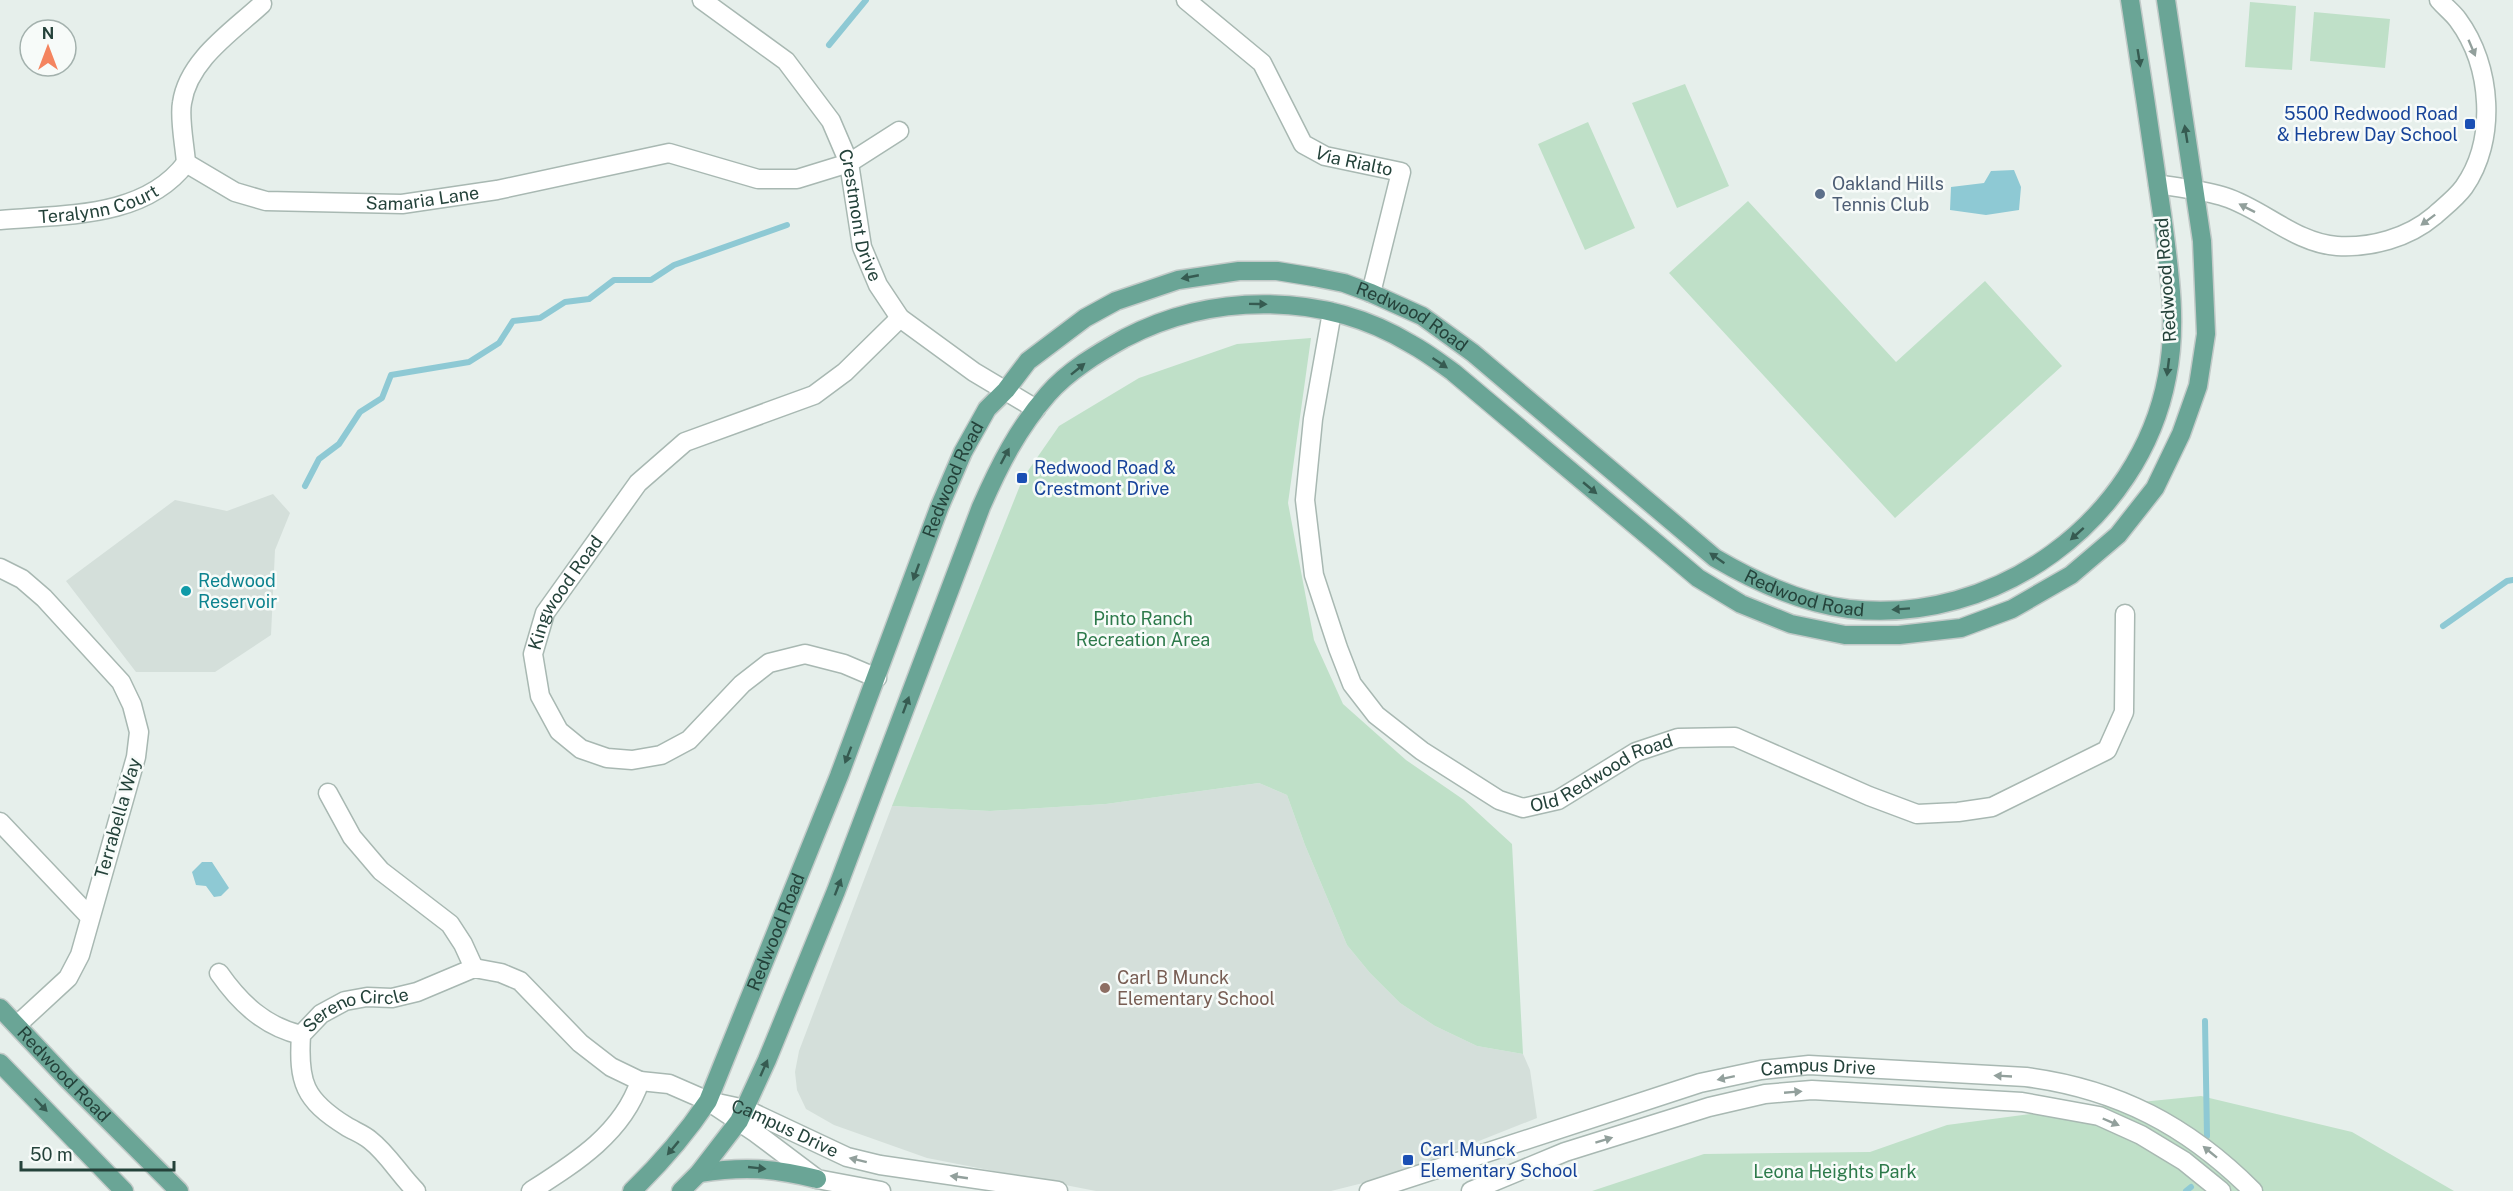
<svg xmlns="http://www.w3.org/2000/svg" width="2513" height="1191" viewBox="0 0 2513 1191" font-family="'Public Sans',sans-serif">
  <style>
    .built { fill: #d4dfda }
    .green { fill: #bfe0c8 }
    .water { fill: #8ec9d4 }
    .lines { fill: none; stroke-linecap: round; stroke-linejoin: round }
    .stream { stroke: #8ec9d4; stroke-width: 6 }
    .minor-casing { stroke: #a8b8b2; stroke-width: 21 }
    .major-casing { stroke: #c2cac8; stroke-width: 21 }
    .minor { stroke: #fff; stroke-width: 18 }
    .major { stroke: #6aa596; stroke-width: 18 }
    .oneway { fill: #92a09c }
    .oneway2 { fill: #365b51 }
    .transit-dot { fill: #1a4fb4; stroke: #f7fbf9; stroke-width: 2 }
    .service-dot { fill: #5c6f8a; stroke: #f7fbf9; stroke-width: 2 }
    .culture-dot { fill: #0f9aa8; stroke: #f7fbf9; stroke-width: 2 }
    .education-dot { fill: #8d6e63; stroke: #f7fbf9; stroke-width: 2 }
    .labels { text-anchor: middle; stroke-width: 5; stroke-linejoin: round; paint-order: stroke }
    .transit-label { font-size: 18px; fill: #164399; stroke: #f7fbf9; text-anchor: start }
    .street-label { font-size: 18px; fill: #24423a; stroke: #f7fbf9 }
    .service-label { font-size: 18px; fill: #4e5e75; stroke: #f7fbf9; text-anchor: start }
    .culture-label { font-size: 18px; fill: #0d838f; stroke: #f7fbf9; text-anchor: start }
    .park-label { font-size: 18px; fill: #2d7a4b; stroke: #f7fbf9 }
    .education-label { font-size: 18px; fill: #785e54; stroke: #f7fbf9; text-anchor: start }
  </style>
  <rect width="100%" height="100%" fill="#e6efeb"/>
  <path class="built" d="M273,494L290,513L275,550L271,635L215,672H136L66,581L175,500L227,511Z
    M1259,783L1287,795L1305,845L1347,945L1370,973L1400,1003L1435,1026L1477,1046L1523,1054L1530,1070L1537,1118L1391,1176L1331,1191H1096L927,1158L834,1125L806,1109L797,1090L795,1072L799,1051L892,806L990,811L1106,804Z"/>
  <path class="green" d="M2250,2L2296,6L2292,70L2245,67Z
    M2314,12L2390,19L2385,68L2310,61Z
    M1685,84L1729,186L1677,208L1632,103Z
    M1588,122L1635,228L1585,250L1538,144Z
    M1748,201L1896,362L1985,281L2062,366L1895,518L1669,273Z
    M1311,338L1288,503L1314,640L1343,704L1406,760L1464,800L1512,844L1523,1054L1477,1046L1435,1026L1400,1003L1370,973L1347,945L1305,845L1287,795L1259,783L1106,804L990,811L892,806L1023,478L1059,426L1139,378L1237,344Z
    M2201,1096L2352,1132L2454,1191H1592L1704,1154L1870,1152L1947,1125L2052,1111Z"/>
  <path class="water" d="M2014,170L2021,187L2019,210L1986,215L1950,210L1951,187L1984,183L1991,171Z
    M202,862H212L229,888L221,896L214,897L206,886L196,885L192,872Z"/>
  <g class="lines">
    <path class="stream" d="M829,45L866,0
      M305,486L319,459L339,444L360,412L382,398L391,375L469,362L499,343L513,321L540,318L565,302L589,299L614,280H651L674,265L787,225
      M2443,626L2507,581L2513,580
      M2205,1021L2207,1136
      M2186,1191L2191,1187"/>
    <defs>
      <g id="minor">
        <path id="s1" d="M702,0L786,61L831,121L849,163L862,247L878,285L900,318L974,372L1036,409"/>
        <path id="s2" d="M1186,0L1262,63L1303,144L1325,156L1401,172L1371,293"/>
        <path id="s3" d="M186,163L235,192L266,201L402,204L497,190L669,153L758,179H797L849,163L899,131"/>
        <path d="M186,163C185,147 179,118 182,103C188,60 233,31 262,4"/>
        <path d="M2158,184C2179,188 2204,190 2225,197C2263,209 2295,243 2337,246C2371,248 2408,238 2434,216C2444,207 2456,198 2464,187C2497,140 2492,66 2458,20C2453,13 2445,7 2439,0"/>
        <path id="s4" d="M0,220C63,214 144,219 186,163"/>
        <path id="s5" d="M1332,312L1313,419L1305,500L1314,575L1338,648L1352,684L1376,715L1422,751L1499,800L1523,808L1558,800L1636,752L1678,738L1735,737L1869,796L1917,814L1958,812L1992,807L2107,750L2124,712L2125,614"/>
        <path d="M0,568L22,579L44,598L121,682L132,705L139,732L136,757L80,955L68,978L17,1025"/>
        <path id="s6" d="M877,678L844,664L805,654L769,663L742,684L689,740L661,755L632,760L607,758L581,749L559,731L540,696L533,654L545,613L638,483L685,442L814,395L845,372L900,318"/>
        <path d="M328,793L352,837L381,871L450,924L463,944L474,968"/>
        <path d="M0,822L90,917"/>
        <path d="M219,973C240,1003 264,1026 301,1035"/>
        <path d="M640,1081L669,1084L708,1101L756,1133L817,1179L881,1191"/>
        <path id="s7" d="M708,1101L745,1109L847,1157L880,1165L1058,1191"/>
        <path id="s8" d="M416,1191C399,1174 388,1154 370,1140C363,1134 354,1131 346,1126C304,1100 298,1082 301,1035L321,1014L345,1001L367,997L392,998L417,992L474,968L501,973L520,981L580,1043L611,1067L640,1081C623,1133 575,1163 531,1191"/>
        <path id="s9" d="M1369,1191L1700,1083L1761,1070L1809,1065L2026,1077C2118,1089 2188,1126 2253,1191"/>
        <path d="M1471,1191L1565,1152L1709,1107L1765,1094L1812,1090L2022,1102L2099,1116L2141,1135L2184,1161L2221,1191"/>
      </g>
      <g id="major">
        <path id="s10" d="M0,1008L67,1079L179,1191"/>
        <path d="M0,1063L124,1191"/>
        <path d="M699,1173C744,1166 773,1168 817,1179"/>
        <path id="s11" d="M632,1191C661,1163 686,1134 708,1101L839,776L939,508L963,452L987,409L1006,390L1028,361L1085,318L1116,301L1178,280L1239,271H1277L1314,277L1344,283L1371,293L1422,316L1473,353L1715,558C1756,582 1801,603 1849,609C1995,626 2140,521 2167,377C2178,323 2169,267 2162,214C2152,143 2141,71 2130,0"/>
        <path d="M681,1191L699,1173L739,1121L767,1060L836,891L981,507C999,466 1018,428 1048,394C1068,371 1098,353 1125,338C1213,292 1325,292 1411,344C1426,352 1439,362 1453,372L1698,578L1741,604L1791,624L1845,635H1899L1961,628L2012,609L2071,575L2118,535L2155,488L2181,434L2198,386L2206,334L2202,241L2166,0"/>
      </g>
    </defs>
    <use href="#minor" class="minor-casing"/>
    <use href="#major" class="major-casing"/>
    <use href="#minor" class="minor"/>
    <use href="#major" class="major"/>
  </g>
  <defs><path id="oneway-solid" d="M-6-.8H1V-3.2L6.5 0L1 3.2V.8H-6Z" transform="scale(1.5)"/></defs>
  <g class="oneway">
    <use href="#oneway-solid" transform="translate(2472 48) rotate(67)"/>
    <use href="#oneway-solid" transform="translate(2247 208) rotate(-153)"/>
    <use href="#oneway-solid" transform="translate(2428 220) rotate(143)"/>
    <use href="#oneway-solid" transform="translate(2003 1076) rotate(-177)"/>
    <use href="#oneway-solid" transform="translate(1726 1078) rotate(168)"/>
    <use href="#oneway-solid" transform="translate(1793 1092) rotate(-5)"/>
    <use href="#oneway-solid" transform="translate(2111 1122) rotate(23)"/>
    <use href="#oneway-solid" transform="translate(1604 1140) rotate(-17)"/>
    <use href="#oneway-solid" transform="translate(2210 1152) rotate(-141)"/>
    <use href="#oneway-solid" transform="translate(858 1160) rotate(-166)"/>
    <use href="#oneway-solid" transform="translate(959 1177) rotate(-172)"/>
  </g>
  <g class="oneway2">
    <use href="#oneway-solid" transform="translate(2139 58) rotate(81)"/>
    <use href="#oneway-solid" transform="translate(2186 134) rotate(-99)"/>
    <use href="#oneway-solid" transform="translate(1190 277) rotate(169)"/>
    <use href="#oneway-solid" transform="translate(1258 304) rotate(1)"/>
    <use href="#oneway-solid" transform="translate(1440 363) rotate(34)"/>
    <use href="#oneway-solid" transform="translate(2168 367) rotate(97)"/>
    <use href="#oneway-solid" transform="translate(1078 369) rotate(-39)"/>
    <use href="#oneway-solid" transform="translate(1005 456) rotate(-62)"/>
    <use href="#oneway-solid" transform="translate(1590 488) rotate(40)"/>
    <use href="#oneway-solid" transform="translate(2077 534) rotate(138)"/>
    <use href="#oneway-solid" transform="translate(1717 558) rotate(-145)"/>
    <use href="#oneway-solid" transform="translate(916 572) rotate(110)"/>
    <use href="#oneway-solid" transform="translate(1901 609) rotate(176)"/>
    <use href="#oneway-solid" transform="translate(906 705) rotate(-70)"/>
    <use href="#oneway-solid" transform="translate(848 755) rotate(111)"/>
    <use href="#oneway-solid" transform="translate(838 887) rotate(-69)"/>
    <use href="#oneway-solid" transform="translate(764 1068) rotate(-66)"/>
    <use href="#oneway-solid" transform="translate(41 1105) rotate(46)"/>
    <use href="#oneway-solid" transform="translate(673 1148) rotate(130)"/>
    <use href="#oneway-solid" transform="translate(757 1168) rotate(6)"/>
  </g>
  <g class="transit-dot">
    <rect x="2464" y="118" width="12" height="12" rx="3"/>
    <rect x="1016" y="472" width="12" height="12" rx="3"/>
    <rect x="1402" y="1154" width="12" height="12" rx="3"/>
  </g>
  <circle class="service-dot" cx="1820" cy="194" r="6"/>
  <circle class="culture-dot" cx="186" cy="591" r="6"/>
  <circle class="education-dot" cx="1105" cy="988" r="6"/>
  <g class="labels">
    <g class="transit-label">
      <text x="2458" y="120" text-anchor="end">5500 Redwood Road<tspan x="2458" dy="21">&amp; Hebrew Day School</tspan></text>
      <text x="1034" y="474">Redwood Road &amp;<tspan x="1034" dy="21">Crestmont Drive</tspan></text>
      <text x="1420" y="1156">Carl Munck<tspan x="1420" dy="21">Elementary School</tspan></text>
    </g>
    <g class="street-label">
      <text dy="6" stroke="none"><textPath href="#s2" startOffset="244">Via Rialto</textPath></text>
      <text dy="6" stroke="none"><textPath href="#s3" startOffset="246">Samaria Lane</textPath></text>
      <text dy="6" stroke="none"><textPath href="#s4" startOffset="100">Teralynn Court</textPath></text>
      <text dy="6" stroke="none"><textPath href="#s1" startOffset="278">Crestmont Drive</textPath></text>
      <text transform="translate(2166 280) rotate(-94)" y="6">Redwood Road</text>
      <text dy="6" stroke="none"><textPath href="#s11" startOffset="1344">Redwood Road</textPath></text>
      <text dy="6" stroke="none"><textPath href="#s11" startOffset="786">Redwood Road</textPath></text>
      <text dy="6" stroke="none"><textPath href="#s11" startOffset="1830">Redwood Road</textPath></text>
      <text dy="6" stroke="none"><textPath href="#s6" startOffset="519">Kingwood Road</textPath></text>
      <text dy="6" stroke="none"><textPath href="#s5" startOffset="682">Old Redwood Road</textPath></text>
      <text transform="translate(118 818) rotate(-74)" y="6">Terrabella Way</text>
      <text dy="6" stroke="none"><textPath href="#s11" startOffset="300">Redwood Road</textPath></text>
      <text dy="6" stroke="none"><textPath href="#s8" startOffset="270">Sereno Circle</textPath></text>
      <text dy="6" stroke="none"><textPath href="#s9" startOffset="468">Campus Drive</textPath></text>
      <text dy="6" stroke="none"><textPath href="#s10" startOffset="92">Redwood Road</textPath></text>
      <text dy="6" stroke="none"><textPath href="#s7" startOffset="82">Campus Drive</textPath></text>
    </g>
    <g class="service-label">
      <text x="1832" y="190">Oakland Hills<tspan x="1832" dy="21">Tennis Club</tspan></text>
    </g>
    <g class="culture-label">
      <text x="198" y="587">Redwood<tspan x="198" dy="21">Reservoir</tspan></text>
    </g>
    <g class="park-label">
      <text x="1143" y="625">Pinto Ranch<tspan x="1143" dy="21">Recreation Area</tspan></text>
      <text x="1835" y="1178">Leona Heights Park</text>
    </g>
    <g class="education-label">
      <text x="1117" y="984">Carl B Munck<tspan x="1117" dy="21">Elementary School</tspan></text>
    </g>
  </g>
  <g transform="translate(48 48)"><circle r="28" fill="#f7fbf9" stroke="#a3b1ad" stroke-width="1.5"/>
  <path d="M0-4.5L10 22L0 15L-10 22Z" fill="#f4845f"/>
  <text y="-9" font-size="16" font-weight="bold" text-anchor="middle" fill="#24423a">N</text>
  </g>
  <path d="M21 1161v9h153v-9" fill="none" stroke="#24423a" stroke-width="3"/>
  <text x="30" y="1161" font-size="18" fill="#24423a" stroke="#f7fbf9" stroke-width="4.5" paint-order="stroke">50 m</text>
</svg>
